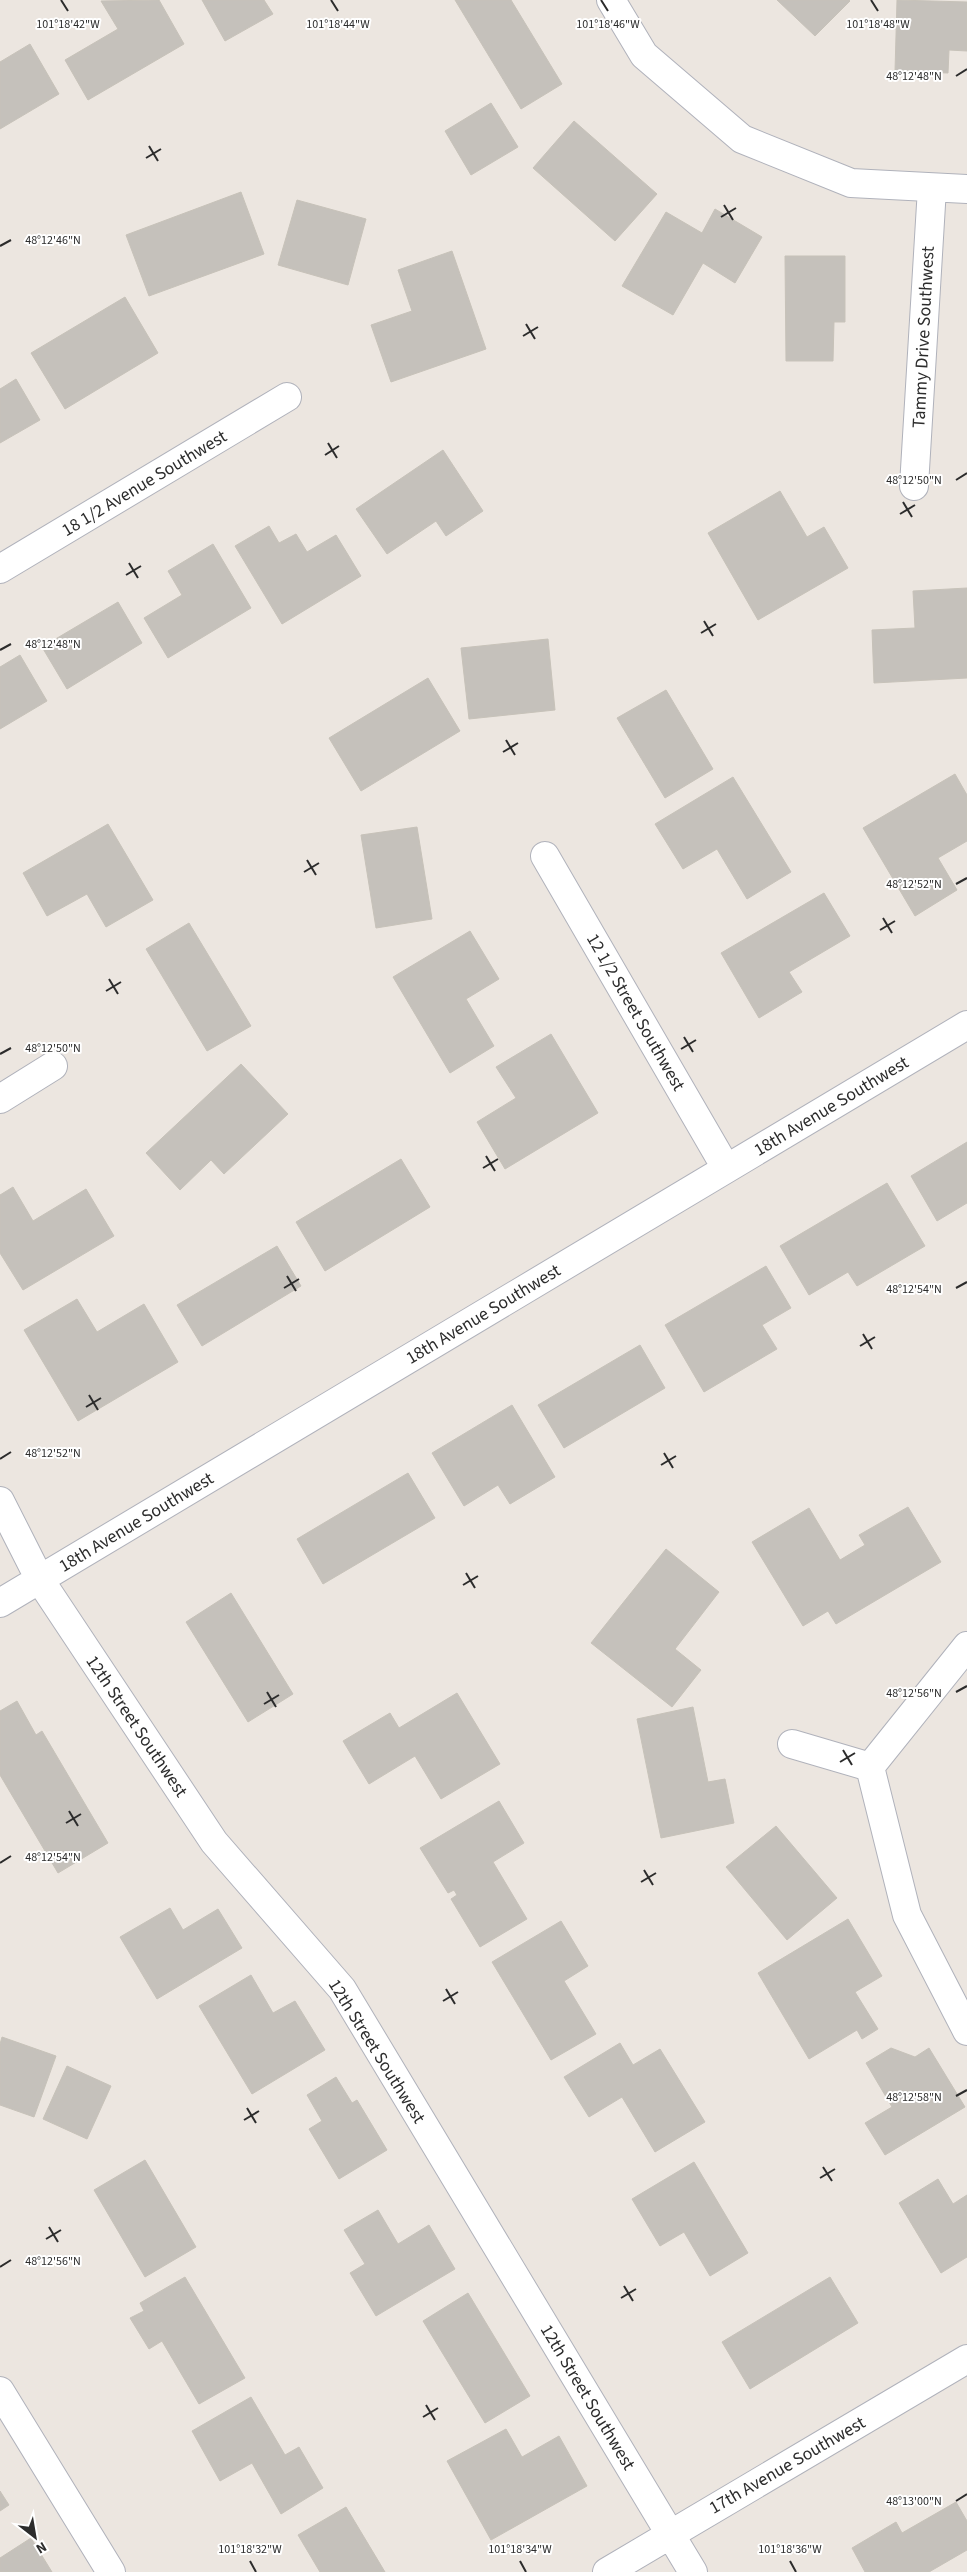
<svg xmlns="http://www.w3.org/2000/svg" width="967" height="2572" viewBox="0 0 967 2572" font-family="'Source Sans 3',sans-serif">
  <style>
    .building { fill: #c5c1bb; stroke: #c7c2b9 }
    .lines { fill: none; stroke-linecap: round; stroke-linejoin: round }
    .minor-casing { stroke: #b0b2bb; stroke-width: 30 }
    .minor { stroke: #fff; stroke-width: 28 }
    .ticks { fill: none; stroke: #2c2c2c; stroke-width: 2 }
    .labels { text-anchor: middle; stroke-width: 4; stroke-linejoin: round; paint-order: stroke }
    .street-label { font-size: 18px; fill: #2c2c2c; stroke: #fff }
    .ticks-label { font-size: 12px; text-anchor: middle; fill: #2c2c2c; stroke: #fff; stroke-width: 4; stroke-linejoin: round; paint-order: stroke }
  </style>
  <rect width="100%" height="100%" fill="#ece6e0"/>
  <path class="building" d="M159,0L184,44L88,100L65,60L118,29L101,1Z
    M202,0H264L273,14L225,41Z
    M455,0H511L562,84L521,109Z
    M777,0H849L850,1L815,36Z
    M897,0L967,2V51L949,50L948,73L895,71Z
    M30,44L59,94L0,129V62Z
    M491,103L518,147L471,175L445,131Z
    M574,121L657,194L615,241L533,168Z
    M241,192L264,254L149,296L126,235Z
    M297,200L366,219L348,285L278,265Z
    M715,209L762,237L735,283L703,263L673,315L622,286L666,212L702,233Z
    M452,251L486,349L391,382L371,325L412,311L398,270Z
    M785,256H845V322H834L833,361H786Z
    M125,297L158,353L65,409L31,353Z
    M16,379L40,420L0,443V389Z
    M443,450L483,511L446,536L436,521L387,554L356,509Z
    M780,491L807,537L824,527L848,568L758,620L708,533Z
    M269,526L279,543L296,534L307,552L336,535L361,576L282,624L235,546Z
    M213,544L251,608L168,658L144,618L182,595L168,571Z
    M967,588V678L874,683L872,630L915,628L913,591Z
    M118,602L142,643L67,689L42,647Z
    M548,639L555,710L469,719L461,648Z
    M20,655L47,701L0,729V667Z
    M428,678L460,731L361,791L329,738Z
    M666,690L713,769L665,798L617,718Z
    M955,774L967,795V841L938,858L957,890L915,916L863,828Z
    M733,777L791,872L747,899L717,849L683,869L655,824Z
    M108,824L153,900L106,927L87,894L47,916L23,873Z
    M417,827L432,919L376,928L361,835Z
    M824,893L850,936L789,972L802,992L759,1018L721,953Z
    M189,923L251,1026L207,1051L146,949Z
    M470,931L499,979L466,999L494,1046L450,1073L393,977Z
    M551,1034L598,1113L505,1169L477,1122L516,1098L496,1067Z
    M241,1064L288,1114L224,1174L211,1160L180,1190L146,1153Z
    M967,1142V1203L937,1221L911,1176Z
    M401,1159L430,1207L325,1271L296,1222Z
    M887,1183L925,1246L857,1286L848,1272L809,1295L780,1246Z
    M13,1187L33,1221L86,1189L114,1236L23,1290L0,1253V1195Z
    M277,1246L301,1286L202,1346L177,1305Z
    M766,1266L791,1308L762,1325L777,1349L704,1392L665,1325Z
    M77,1299L97,1332L144,1304L178,1362L78,1421L24,1330Z
    M640,1345L665,1388L564,1448L538,1405Z
    M512,1405L555,1477L510,1504L498,1485L464,1506L432,1453Z
    M408,1473L435,1518L323,1584L297,1539Z
    M908,1507L941,1562L836,1624L828,1611L803,1626L752,1542L809,1508L840,1560L865,1545L859,1535Z
    M666,1549L719,1592L675,1649L701,1670L672,1707L591,1643Z
    M231,1593L293,1694L248,1722L186,1622Z
    M457,1693L500,1764L441,1799L415,1756L369,1784L343,1741L390,1713L399,1728Z
    M17,1701L36,1735L42,1731L108,1843L58,1873L0,1775V1711Z
    M693,1707L708,1782L725,1779L734,1823L661,1838L637,1719Z
    M499,1801L524,1843L493,1862L527,1919L480,1947L451,1899L457,1895L454,1890L448,1893L420,1848Z
    M776,1826L837,1898L787,1940L726,1867Z
    M170,1908L183,1930L218,1909L242,1948L157,1999L120,1937Z
    M848,1919L882,1976L855,1992L878,2029L862,2039L857,2030L809,2059L758,1973Z
    M561,1921L588,1966L564,1981L596,2034L551,2060L492,1962Z
    M251,1975L273,2013L295,2001L325,2050L252,2094L199,2006Z
    M2,2037L56,2056L34,2117L0,2105V2044Z
    M620,2043L633,2065L660,2049L705,2122L655,2152L622,2097L589,2117L564,2077Z
    M891,2048L915,2057L929,2048L965,2107L885,2155L865,2123L892,2107L866,2063Z
    M67,2066L111,2086L87,2139L43,2119Z
    M336,2077L352,2103L357,2100L387,2150L339,2179L309,2129L322,2121L307,2095Z
    M145,2160L196,2247L145,2277L94,2190Z
    M694,2162L748,2253L710,2276L684,2232L660,2246L632,2199Z
    M938,2179L953,2204L967,2195V2257L941,2273L899,2203Z
    M378,2210L398,2244L429,2225L455,2269L376,2316L350,2273L365,2264L344,2230Z
    M185,2277L245,2378L199,2404L162,2341L149,2349L130,2318L144,2311L140,2303Z
    M830,2277L858,2323L750,2389L722,2342Z
    M468,2293L530,2396L485,2423L423,2321Z
    M251,2397L285,2455L299,2447L323,2488L281,2514L252,2463L220,2481L192,2431Z
    M506,2429L522,2457L559,2436L587,2486L491,2540L447,2461Z
    M0,2491L9,2505L0,2511Z
    M956,2502L967,2521V2550L929,2572H865L852,2548L896,2522L902,2533Z
    M346,2507L385,2572H320L298,2535Z
    M31,2538L52,2572H0V2558Z"/>
  <g class="lines">
    <defs>
      <path id="minor" d="M611,0L644,55L742,139L851,183L967,189
        M914,486L932,188
        M0,569L287,397
        M545,856L726,1168
        M0,1099L53,1066
        M0,1501L40,1580L214,1842L342,1989L693,2572
        M0,1603L967,1025
        M967,1646L870,1767L907,1915L967,2031
        M792,1744L870,1767
        M0,2391L111,2572
        M607,2572L967,2359"/>
    </defs>
    <use href="#minor" class="minor-casing"/>
    <use href="#minor" class="minor"/>
  </g>
  <path class="ticks" d="M61,0L68,11M331,0L338,11M601,0L608,11M871,0L878,11M956,76L967,69M149,146L158,161M146,158L161,149M724,205L733,220M721,217L736,208M0,246L11,240M526,324L535,339M523,336L538,327M328,443L337,458M325,455L339,446M956,480L967,473M903,502L912,517M900,514L915,505M129,563L138,578M126,575L141,566M704,621L713,636M701,633L716,624M0,650L11,644M506,740L515,755M503,752L518,743M307,860L316,875M304,872L319,863M956,884L967,878M883,918L892,933M880,930L895,921M109,979L118,994M106,991L121,982M684,1037L693,1052M681,1049L696,1040M0,1054L11,1048M486,1156L495,1171M483,1168L498,1159M287,1276L296,1291M284,1288L299,1279M956,1288L967,1282M863,1334L872,1349M860,1346L875,1337M89,1395L98,1410M86,1407L101,1398M664,1453L673,1468M0,1459L11,1452M661,1465L676,1456M466,1573L475,1588M463,1585L478,1576M267,1692L276,1707M956,1692L967,1686M264,1704L279,1695M843,1750L852,1765M840,1762L855,1753M69,1811L78,1826M66,1823L81,1814M0,1863L11,1856M644,1870L653,1885M641,1882L656,1873M446,1989L455,2004M443,2001L458,1992M956,2096L967,2090M247,2108L256,2123M244,2120L259,2111M823,2167L832,2181M820,2178L835,2169M49,2227L58,2242M46,2239L61,2230M0,2267L11,2260M624,2286L633,2301M621,2298L636,2289M426,2405L435,2420M423,2417L438,2408M956,2501L967,2494M250,2561L256,2572M520,2561L526,2572M790,2561L796,2572"/>
  <g class="labels">
    <g class="street-label">
      <text transform="translate(923 337) rotate(-87)" y="6">Tammy Drive Southwest</text>
      <text transform="translate(144 483) rotate(-31)" y="6">18 1/2 Avenue Southwest</text>
      <text transform="translate(636 1012) rotate(60)" y="6">12 1/2 Street Southwest</text>
      <text transform="translate(831 1106) rotate(-31)" y="6">18th Avenue Southwest</text>
      <text transform="translate(483 1314) rotate(-31)" y="6">18th Avenue Southwest</text>
      <text transform="translate(136 1522) rotate(-31)" y="6">18th Avenue Southwest</text>
      <text transform="translate(137 1726) rotate(56)" y="6">12th Street Southwest</text>
      <text transform="translate(377 2051) rotate(58)" y="6">12th Street Southwest</text>
      <text transform="translate(588 2397) rotate(59)" y="6">12th Street Southwest</text>
      <text transform="translate(787 2465) rotate(-30)" y="6">17th Avenue Southwest</text>
    </g>
  </g>
  <g class="ticks-label">
    <text x="68" y="28">101°18'42"W</text>
    <text x="338" y="28">101°18'44"W</text>
    <text x="608" y="28">101°18'46"W</text>
    <text x="878" y="28">101°18'48"W</text>
    <text x="914" y="80">48°12'48"N</text>
    <text x="53" y="244">48°12'46"N</text>
    <text x="914" y="484">48°12'50"N</text>
    <text x="53" y="648">48°12'48"N</text>
    <text x="914" y="888">48°12'52"N</text>
    <text x="53" y="1052">48°12'50"N</text>
    <text x="914" y="1293">48°12'54"N</text>
    <text x="53" y="1457">48°12'52"N</text>
    <text x="914" y="1697">48°12'56"N</text>
    <text x="53" y="1861">48°12'54"N</text>
    <text x="914" y="2101">48°12'58"N</text>
    <text x="53" y="2265">48°12'56"N</text>
    <text x="914" y="2505">48°13'00"N</text>
    <text x="250" y="2553">101°18'32"W</text>
    <text x="520" y="2553">101°18'34"W</text>
    <text x="790" y="2553">101°18'36"W</text>
  </g>
  <g transform="translate(35 2537) rotate(149)" stroke="#ffffff" stroke-width="4" paint-order="stroke">
  <path d="M0-4L9 19L0 12L-9 19Z" fill="#2c2c2c"/>
  <text y="-8" font-size="14" font-weight="bold" text-anchor="middle" fill="#2c2c2c">N</text>
  </g>
</svg>
